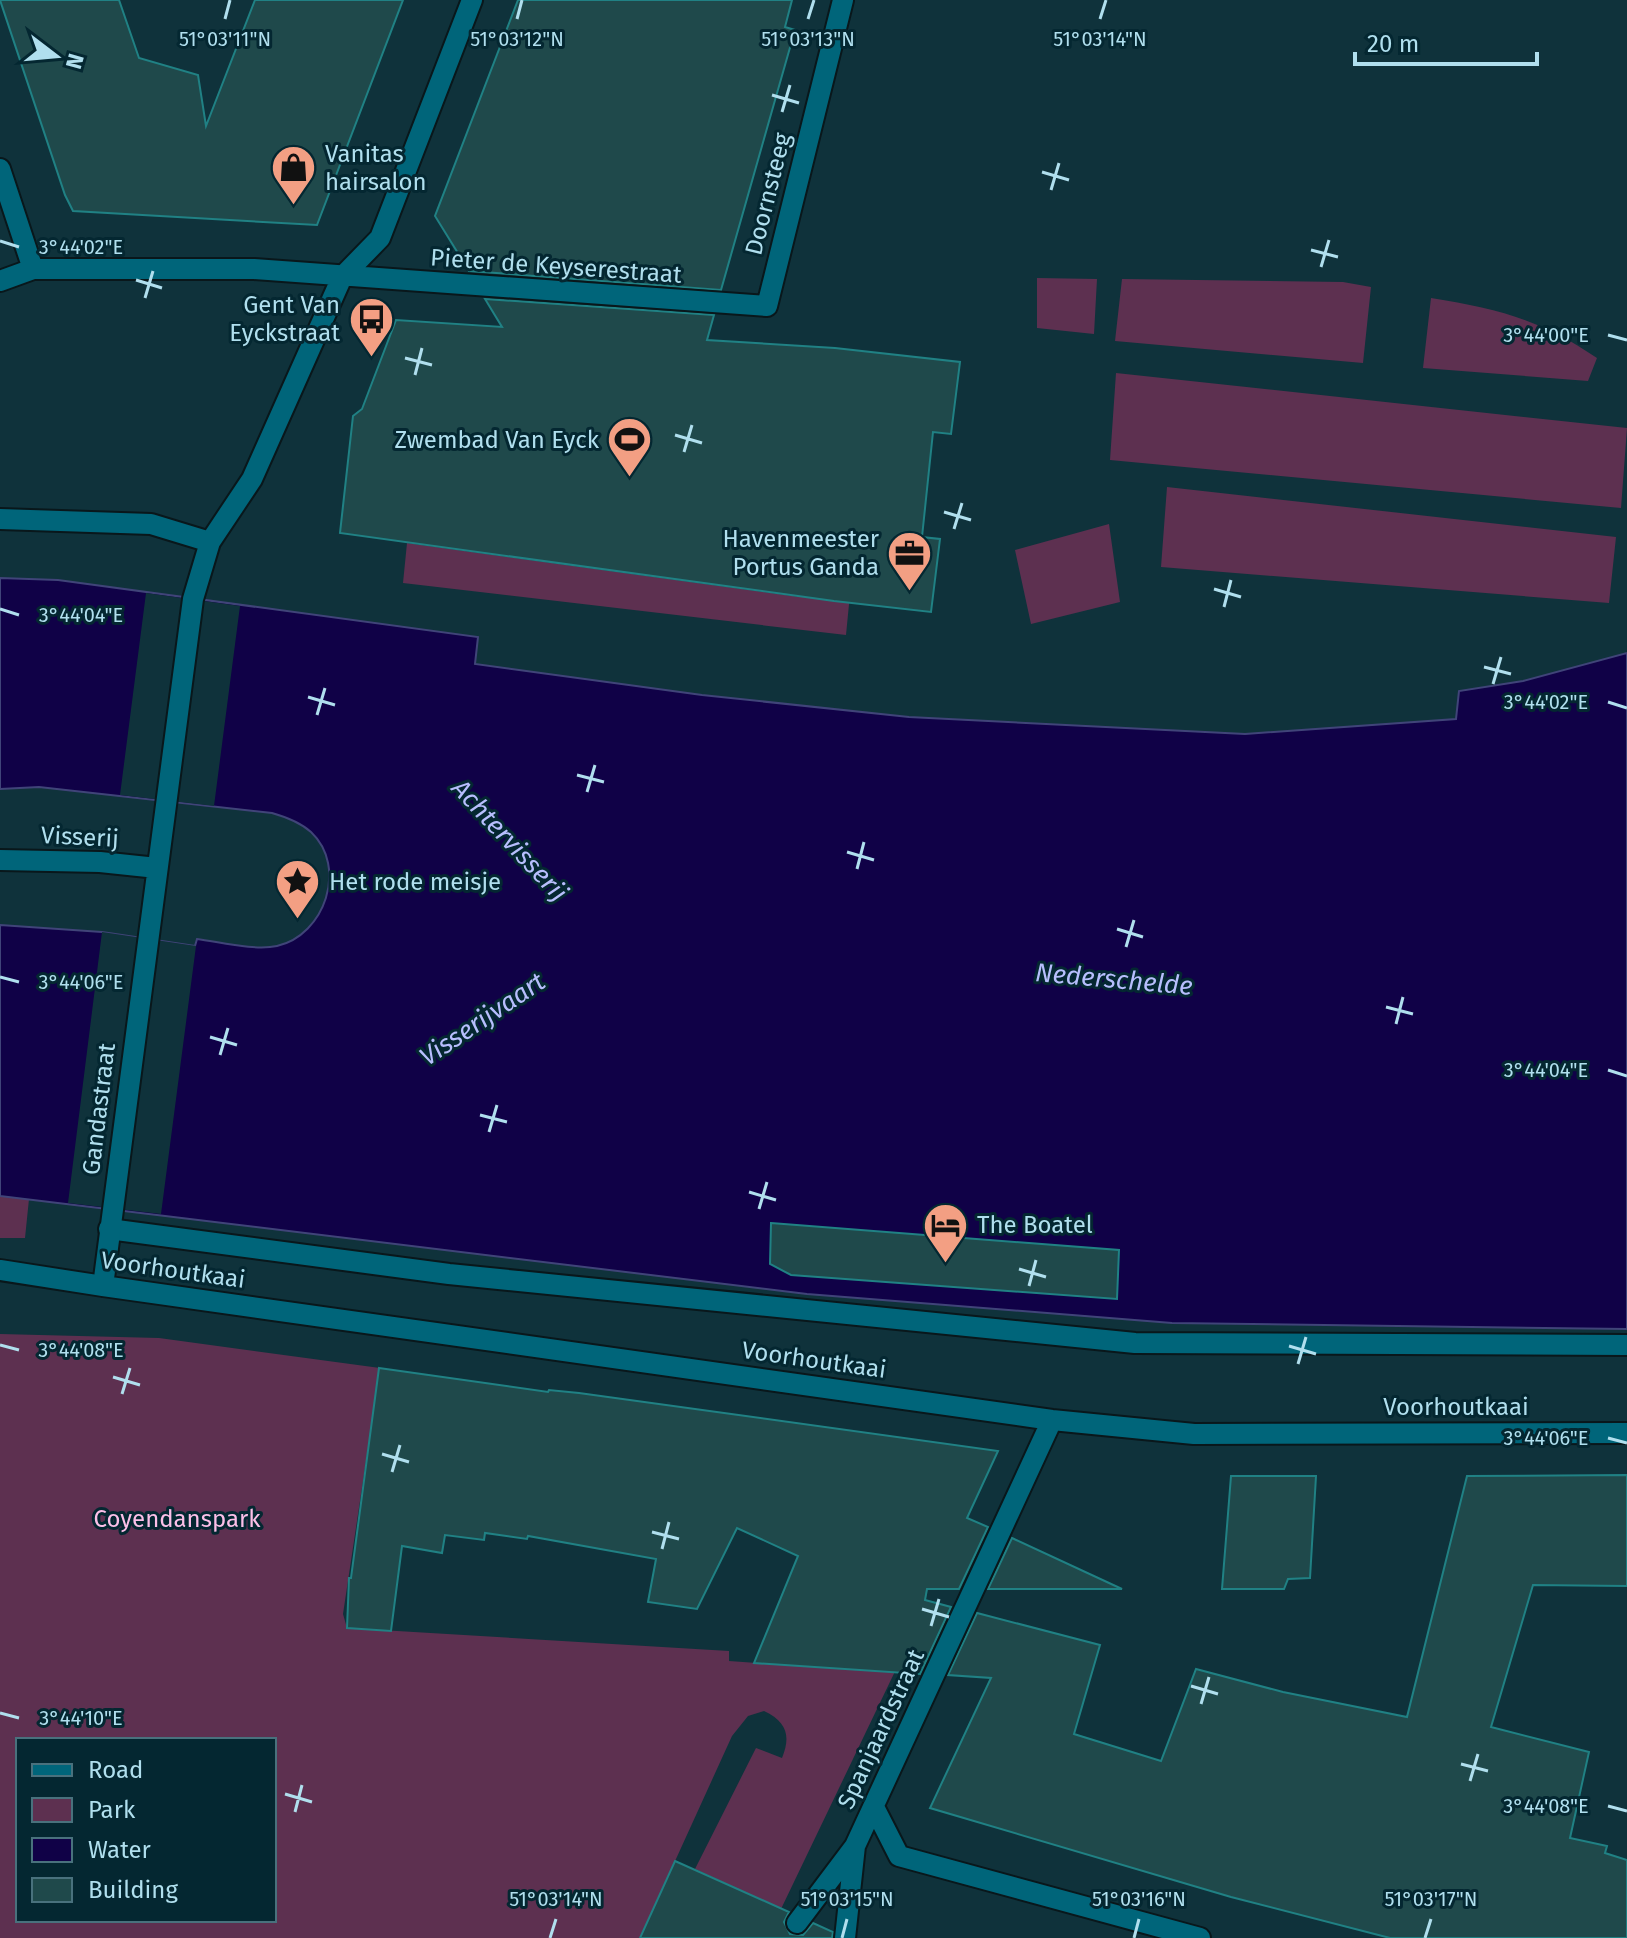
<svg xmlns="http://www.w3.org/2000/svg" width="1627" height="1938" viewBox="0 0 1627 1938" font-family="'Fira Sans',sans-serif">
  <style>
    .green { fill: #5d3050; fill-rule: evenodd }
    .water { fill: #100147; stroke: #404479; stroke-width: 2 }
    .pier { fill: #0f323b }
    .building { fill: #1f494b; stroke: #208184; stroke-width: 2 }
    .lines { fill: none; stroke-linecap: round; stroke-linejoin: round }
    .lane-casing { stroke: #09171b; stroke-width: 24 }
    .street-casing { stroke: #09171b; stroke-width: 24 }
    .lane { stroke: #00657a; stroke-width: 20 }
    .street { stroke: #00657a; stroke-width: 20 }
    .ticks { fill: none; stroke: #b0dfee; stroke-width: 3 }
    .labels { text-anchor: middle; stroke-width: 6; stroke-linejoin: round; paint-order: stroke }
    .poi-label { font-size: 24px; fill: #b0dfee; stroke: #042731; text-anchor: start }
    .street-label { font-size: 24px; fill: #b0dfee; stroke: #042731 }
    .park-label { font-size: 24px; fill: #fcbfe8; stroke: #042731 }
    .water-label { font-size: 26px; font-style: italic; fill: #b7befd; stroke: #042731 }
    .ticks-label { font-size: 20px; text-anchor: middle; fill: #b0dfee; stroke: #042731; stroke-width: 6; stroke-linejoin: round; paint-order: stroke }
  </style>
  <rect width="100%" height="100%" fill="#0f323b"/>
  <path class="green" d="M1037,278L1097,279L1094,334L1037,328Z
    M1122,279L1343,282L1371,287L1363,363L1115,341Z
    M1431,298C1498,309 1540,319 1597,358L1588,381L1423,368Z
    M1116,373L1627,428L1621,508L1110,460Z
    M1167,487L1616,537L1609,603L1161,567Z
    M1109,524L1120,602L1031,624L1015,550Z
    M407,543L800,597L850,594L846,635L403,583Z
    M0,1196L29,1199L25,1238H0Z
    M0,1334L159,1338L380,1368L343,1614L347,1628L729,1651V1661L889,1672L900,1661L781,1909L695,1869L756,1748L782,1758C791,1736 787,1722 764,1711L748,1716L732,1736L640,1938H0ZM18,1740H274V1920H18Z"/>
  <path class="water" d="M0,578L58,580L478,637L475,664L702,695L909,717L1245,734L1456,719L1459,691L1523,681L1627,653V1329L1172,1323L807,1294L0,1196V925L102,932L195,946L197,939C220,942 255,951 277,946C325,935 348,867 311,832C300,822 286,817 272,813L39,787L0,789Z"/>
  <path class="pier" d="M146,593L240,606L214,806L120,795Z
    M102,932L196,946L161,1214L68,1203Z"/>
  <path class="building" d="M0,0H119L139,58L198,75L206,126L255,0H403L317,225L73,211L65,195Z
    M518,0H792L785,27L795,30L721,290L469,271L435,216Z
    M485,299L714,315L707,340L835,348L960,362L951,434L933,432L922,537L940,539L931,612L834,601L340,533L353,416L362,409L396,320L502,327Z
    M771,1223L1119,1250L1117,1299L791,1275L770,1264Z
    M379,1368L548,1392L549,1390L579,1393L998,1451L967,1518L988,1527L959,1589H927L925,1600L951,1607L920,1674L754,1663L798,1556L737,1528L697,1609L648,1602L656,1559L528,1536L527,1539L485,1533L484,1540L445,1535L442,1553L402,1546L391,1631L347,1628L349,1578H351Z
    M1627,1475V1586L1533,1585L1491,1727L1589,1752L1570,1838L1607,1846L1605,1853L1627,1860V1938H1390L1231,1897L930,1808L991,1678L948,1675L977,1613L1100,1645L1074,1734L1161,1761L1196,1669L1283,1692L1407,1717L1467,1476Z
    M1231,1476H1316L1310,1578L1288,1579L1284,1589H1222Z
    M1012,1538L1122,1589H988Z
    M675,1861L789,1912L784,1922L790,1934L803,1935L813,1923L833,1932L832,1938H640Z"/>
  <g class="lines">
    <defs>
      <path id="lane" d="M109,1229L449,1274L1135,1343L1627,1345"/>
      <path id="street" d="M0,169L33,269
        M0,281L33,269H254L767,306L843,0
        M0,519L151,524L210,542
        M0,860L100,862L157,868
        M0,1270L103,1286L1052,1420L1194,1434L1627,1433
        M103,1286L193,599L210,542L252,479L342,277L380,238L472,0
        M874,1807L899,1856L1200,1938
        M797,1923L855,1846
        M845,1938L855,1846L1052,1420"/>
    </defs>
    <use href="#lane" class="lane-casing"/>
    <use href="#street" class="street-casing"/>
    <use href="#lane" class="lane"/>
    <use href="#street" class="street"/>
  </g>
  <path class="ticks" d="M225,19L230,0M517,19L522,0M808,19L814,0M1100,19L1106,0M772,95L799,103M782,112L790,85M1042,172L1069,180M1051,190L1059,163M0,241L19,247M1311,250L1338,257M1321,267L1329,240M136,280L162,288M145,298L153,271M1608,335L1627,340M405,358L432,365M415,375L422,348M675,435L702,443M684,452L692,425M944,512L971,520M954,529L962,503M1214,589L1241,597M1224,607L1231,580M0,609L19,615M1484,667L1511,674M1493,684L1501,657M308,697L335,705M1608,702L1627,708M317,715L325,688M577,775L604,782M587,792L595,765M847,852L874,860M857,869L864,842M1117,929L1143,937M1126,947L1134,920M0,977L19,982M1386,1007L1413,1014M1396,1024L1403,997M210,1037L237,1045M220,1055L228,1028M1608,1070L1627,1076M480,1115L507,1122M489,1132L497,1105M749,1192L776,1200M759,1209L767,1182M1019,1269L1046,1277M1029,1286L1036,1260M0,1345L19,1350M1289,1346L1316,1354M1298,1364L1306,1337M113,1377L140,1385M122,1394L130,1368M1608,1438L1627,1443M382,1454L409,1462M392,1472L400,1445M652,1532L679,1539M662,1549L669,1522M922,1609L949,1617M931,1626L939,1599M1191,1686L1218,1694M1201,1704L1209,1677M0,1713L19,1718M1461,1764L1488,1771M1470,1781L1478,1754M285,1794L312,1802M1608,1806L1627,1811M295,1812L302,1785M550,1938L556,1919M842,1938L847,1919M1134,1938L1139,1919M1425,1938L1431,1919"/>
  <defs>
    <symbol id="shop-pin" viewBox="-11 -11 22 30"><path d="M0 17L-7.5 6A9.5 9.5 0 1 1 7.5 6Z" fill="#f39f83" stroke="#042731"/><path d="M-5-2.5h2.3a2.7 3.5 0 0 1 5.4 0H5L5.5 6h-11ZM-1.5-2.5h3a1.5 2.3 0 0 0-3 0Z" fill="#111"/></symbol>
    <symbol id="bus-pin" viewBox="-11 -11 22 30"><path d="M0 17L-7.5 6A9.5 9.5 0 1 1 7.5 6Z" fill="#f39f83" stroke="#042731"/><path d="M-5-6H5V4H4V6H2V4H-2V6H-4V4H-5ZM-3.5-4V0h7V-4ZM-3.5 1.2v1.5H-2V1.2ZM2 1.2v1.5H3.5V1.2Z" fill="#111"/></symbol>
    <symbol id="stadium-pin" viewBox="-11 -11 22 30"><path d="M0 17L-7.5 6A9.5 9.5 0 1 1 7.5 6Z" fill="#f39f83" stroke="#042731"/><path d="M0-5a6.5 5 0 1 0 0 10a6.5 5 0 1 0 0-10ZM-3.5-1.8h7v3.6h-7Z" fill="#111"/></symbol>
    <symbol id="office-pin" viewBox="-11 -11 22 30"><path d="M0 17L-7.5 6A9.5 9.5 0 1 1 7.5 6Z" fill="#f39f83" stroke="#042731"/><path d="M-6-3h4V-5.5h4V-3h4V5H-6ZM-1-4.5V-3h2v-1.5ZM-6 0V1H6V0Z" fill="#111"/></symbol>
    <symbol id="sight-pin" viewBox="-11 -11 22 30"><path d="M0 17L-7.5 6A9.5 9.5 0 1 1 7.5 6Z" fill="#f39f83" stroke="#042731"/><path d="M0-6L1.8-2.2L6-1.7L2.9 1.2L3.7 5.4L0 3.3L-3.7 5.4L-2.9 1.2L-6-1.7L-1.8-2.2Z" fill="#111"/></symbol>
    <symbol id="hotel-pin" viewBox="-11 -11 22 30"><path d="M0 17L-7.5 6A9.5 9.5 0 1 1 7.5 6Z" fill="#f39f83" stroke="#042731"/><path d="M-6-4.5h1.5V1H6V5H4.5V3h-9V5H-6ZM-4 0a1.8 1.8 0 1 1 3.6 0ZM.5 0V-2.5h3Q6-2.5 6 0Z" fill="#111"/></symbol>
  </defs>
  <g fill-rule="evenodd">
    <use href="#shop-pin" x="268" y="142" width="51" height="69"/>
    <use href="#bus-pin" x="346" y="294" width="51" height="69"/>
    <use href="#stadium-pin" x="604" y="414" width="51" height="69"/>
    <use href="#office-pin" x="884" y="528" width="51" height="69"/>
    <use href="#sight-pin" x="272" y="856" width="51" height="69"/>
    <use href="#hotel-pin" x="920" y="1200" width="51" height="69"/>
  </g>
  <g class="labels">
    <g class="poi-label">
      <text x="325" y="162">Vanitas<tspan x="325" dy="28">hairsalon</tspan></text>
      <text x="340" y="313" text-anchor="end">Gent Van<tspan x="340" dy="28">Eyckstraat</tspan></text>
      <text x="599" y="448" text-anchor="end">Zwembad Van Eyck</text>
      <text x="879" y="547" text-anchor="end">Havenmeester<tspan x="879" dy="28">Portus Ganda</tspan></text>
      <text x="329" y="890">Het rode meisje</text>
      <text x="977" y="1233">The Boatel</text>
    </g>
    <g class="street-label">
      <text transform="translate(768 194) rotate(-76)" y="8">Doornsteeg</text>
      <text transform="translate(556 266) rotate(4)" y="8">Pieter de Keyserestraat</text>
      <text transform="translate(80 837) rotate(3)" y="8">Visserij</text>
      <text transform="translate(99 1109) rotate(-83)" y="8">Gandastraat</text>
      <text transform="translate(173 1270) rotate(8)" y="8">Voorhoutkaai</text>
      <text transform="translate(814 1360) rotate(8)" y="8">Voorhoutkaai</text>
      <text x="1456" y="1415">Voorhoutkaai</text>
      <text transform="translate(881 1729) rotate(-65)" y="8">Spanjaardstraat</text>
    </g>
    <g class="park-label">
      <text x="177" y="1527">Coyendanspark</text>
    </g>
    <g class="water-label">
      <text transform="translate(510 840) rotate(47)" y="9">Achtervisserij</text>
      <text transform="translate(1114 979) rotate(5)" y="9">Nederschelde</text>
      <text transform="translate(482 1019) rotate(-34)" y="9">Visserijvaart</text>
    </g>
  </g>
  <g class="ticks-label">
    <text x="225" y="46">51°03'11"N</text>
    <text x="517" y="46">51°03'12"N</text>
    <text x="808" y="46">51°03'13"N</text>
    <text x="1100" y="46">51°03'14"N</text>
    <text x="81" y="254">3°44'02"E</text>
    <text x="1546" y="342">3°44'00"E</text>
    <text x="81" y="622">3°44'04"E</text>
    <text x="1546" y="709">3°44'02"E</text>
    <text x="81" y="989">3°44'06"E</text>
    <text x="1546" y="1077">3°44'04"E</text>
    <text x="81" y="1357">3°44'08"E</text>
    <text x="1546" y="1445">3°44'06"E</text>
    <text x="81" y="1725">3°44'10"E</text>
    <text x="1546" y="1813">3°44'08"E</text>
    <text x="556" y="1906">51°03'14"N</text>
    <text x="847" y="1906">51°03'15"N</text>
    <text x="1139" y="1906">51°03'16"N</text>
    <text x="1431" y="1906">51°03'17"N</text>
  </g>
  <rect x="16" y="1738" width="260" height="184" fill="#042731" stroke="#49717d" stroke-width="2"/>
  <rect x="32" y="1764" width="40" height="12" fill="#00657a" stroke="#49717d" stroke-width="2"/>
  <text x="88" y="1778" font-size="24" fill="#b0dfee">Road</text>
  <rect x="32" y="1798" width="40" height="24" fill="#5d3050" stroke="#49717d" stroke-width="2"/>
  <text x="88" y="1818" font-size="24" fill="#b0dfee">Park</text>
  <rect x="32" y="1838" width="40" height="24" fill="#100147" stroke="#49717d" stroke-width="2"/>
  <text x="88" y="1858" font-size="24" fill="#b0dfee">Water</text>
  <rect x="32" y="1878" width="40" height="24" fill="#1f494b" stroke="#49717d" stroke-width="2"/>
  <text x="88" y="1898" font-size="24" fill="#b0dfee">Building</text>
  <g transform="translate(56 56) rotate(106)" stroke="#042731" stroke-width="6" paint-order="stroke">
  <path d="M0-6L14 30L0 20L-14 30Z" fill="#b0dfee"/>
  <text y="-12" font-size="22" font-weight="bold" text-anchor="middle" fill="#b0dfee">N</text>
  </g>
  <path d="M1355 52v12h182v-12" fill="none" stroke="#b0dfee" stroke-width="4"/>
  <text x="1367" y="52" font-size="24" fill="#b0dfee" stroke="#042731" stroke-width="6" paint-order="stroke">20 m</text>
</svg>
